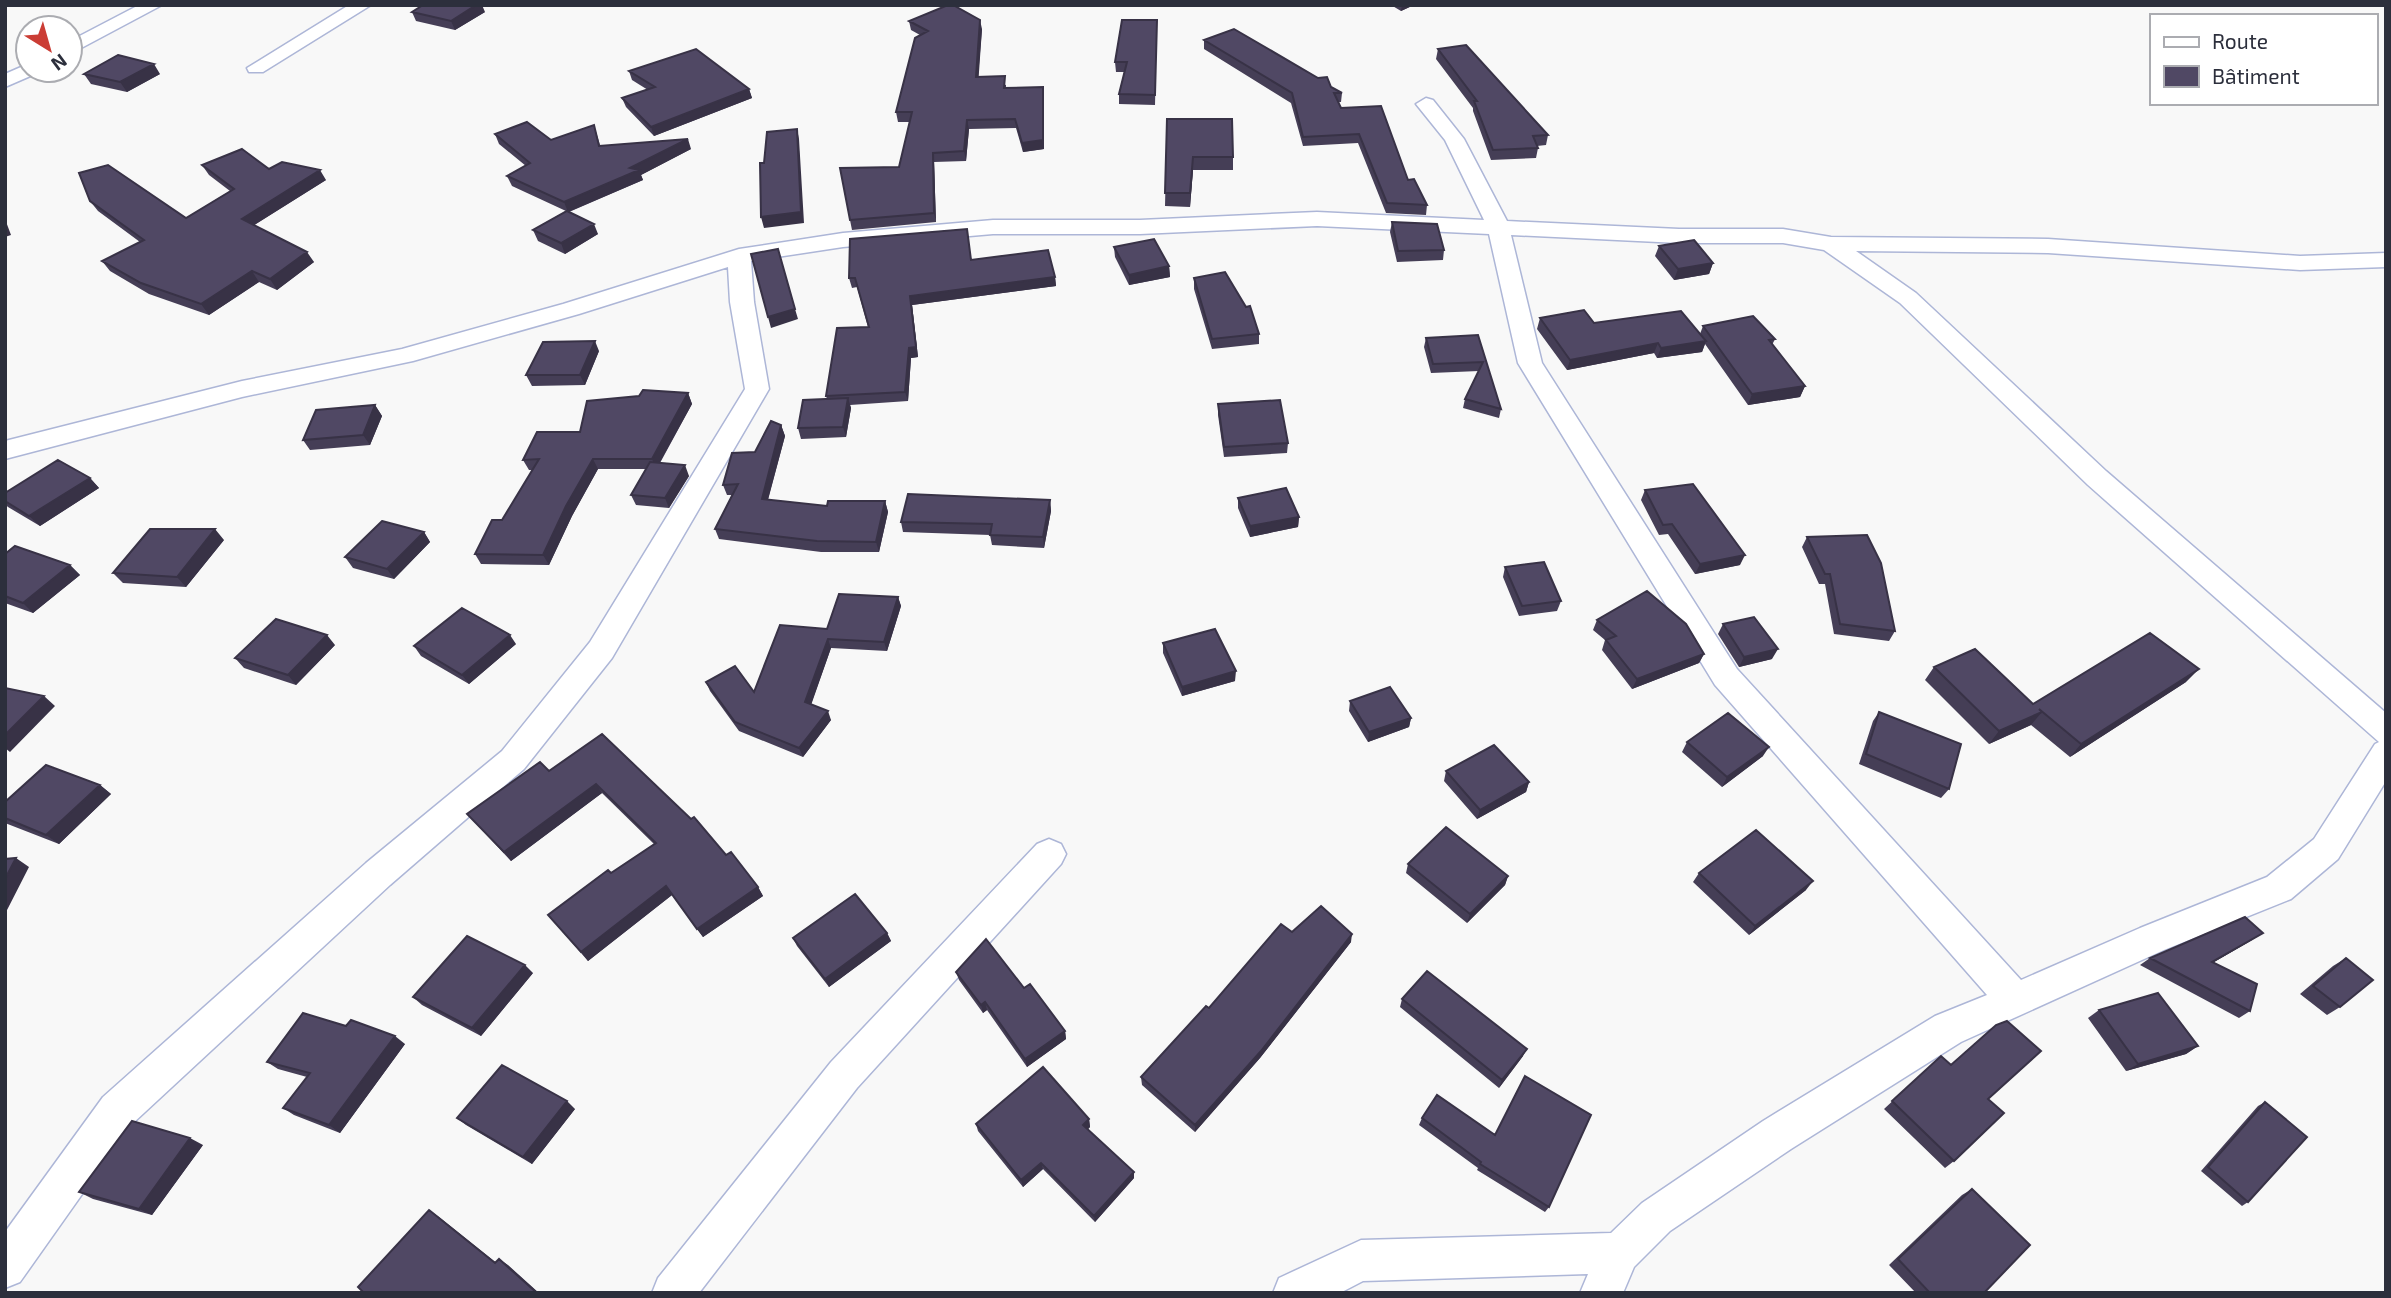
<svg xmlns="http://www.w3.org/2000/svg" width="2391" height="1298" viewBox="0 0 2391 1298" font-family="'Exo 2',sans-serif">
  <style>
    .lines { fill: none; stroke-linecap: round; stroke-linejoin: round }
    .minor-casing { stroke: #adb6d7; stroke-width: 3 }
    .minor { fill: #fff; fill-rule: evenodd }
    .wall { fill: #453e56 }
    .shaded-wall { fill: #383246 }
    .building { fill: #504864; stroke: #383246; stroke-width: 2 }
  </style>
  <rect width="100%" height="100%" fill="#f8f8f8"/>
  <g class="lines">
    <defs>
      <path id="minor" d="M139,5H162L70,54V41Z
        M349,5H371L263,72H249L247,68Z
        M28,64V70H37L35,74L5,87V74Z
        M1426,98L1433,100L1464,139L1507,221L1679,229H1783L1831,237L2048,239L2300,256L2386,253V267L2300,270L2048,253L1856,251L1916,293L2106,471L2386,713V781L2338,859L2291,899L2164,950L1961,1042L1791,1149L1670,1231L1634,1267L1623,1293H1580L1588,1274L1363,1281L1340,1293H1273L1279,1278L1361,1240L1611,1233L1642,1203L1763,1121L1935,1016L1987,995L1715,685L1518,363L1489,234L1317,226L1140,234H993L843,247L751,261L754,302L769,389L612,658L524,769L390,885L131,1125L20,1282L5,1288V1232L103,1097L366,863L502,751L590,642L745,389L730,302L728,267L579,314L413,361L242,397L5,459V441L242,381L402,349L563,304L739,249L843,233L993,220H1140L1317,212L1484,220L1445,140L1416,104ZM1511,235L1679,243H1783L1824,250L1900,303L2088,485L2379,742L2375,744L2314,839L2267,877L2140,928L2021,980L1737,669L1542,363Z
        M1049,839L1061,844L1066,854L1061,864L857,1088L699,1293H652L658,1278L831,1062L1037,844Z"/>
    </defs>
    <use href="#minor" class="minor-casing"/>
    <use href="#minor" class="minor"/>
  </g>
  <path class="wall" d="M1391,5H1414L1401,11Z
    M412,12H485L455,30L416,21Z
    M1157,20L1155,105L1119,104V94L1125,72H1116L1115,62Z
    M909,21L982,29L978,77L1006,85V88L1044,96V149L1023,152L1016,128L969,129L966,161L934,162L936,222L852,230L850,220L899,167L910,122H898L896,112L920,35L911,30Z
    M1204,40L1331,87L1342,93L1341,102H1338L1341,108L1408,180L1427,205L1426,215L1386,213L1358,143L1303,146L1291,103L1204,49Z
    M1438,49L1548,135L1546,145L1537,146L1538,148L1536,158L1491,160L1473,111V108L1436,59Z
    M629,71L749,89L752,98L654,136L626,107L622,98L648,90L632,80Z
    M84,74H160L127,92L91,84Z
    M1167,119L1233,157V170H1193L1190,207L1165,206Z
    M594,125L600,145L691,149L641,175L643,180L569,212L598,234L565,254L538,241L533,230L566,211L512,186L507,176L526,166L499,144L495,134L551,140Z
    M202,165L269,169L326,180L254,225L314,262L277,290L259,282L209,315L149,294L110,271L102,261L140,242L98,211L90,201L186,218L230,191L209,175Z
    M1392,222L1444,250L1443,260L1397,262L1390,232Z
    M1659,246L1713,263L1709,274L1674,280L1655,256Z
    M1114,247L1169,266L1170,277L1129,285L1115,257Z
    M971,260L1055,277L1056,286L912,305L918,357L911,358L908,401L850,405L851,408L846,437L801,439L798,428L827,399L826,396L868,327L857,287L852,288L849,278Z
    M1194,278L1259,334V344L1212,349L1194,289Z
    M1540,318L1700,334L1703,326L1775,339L1772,345L1805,386L1800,397L1748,405L1705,344L1702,352L1657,358L1654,353L1567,370L1537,329Z
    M1478,335L1501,409L1499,418L1463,408L1465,399L1479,371L1431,373L1424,347L1426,338Z
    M599,351L585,385L532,386L526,375Z
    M688,393L692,404L660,463L689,476L669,508L636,505L631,495L646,469H598L572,516L549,565L481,564L475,554L502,520L533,470H529L523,460L580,432Z
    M1218,404L1288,443L1287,453L1224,457L1218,415Z
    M375,405L382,416L370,445L310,450L303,440Z
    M781,425L785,436L768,500L827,506L885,501L888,512L879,552H821L719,539L715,529L732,495H727L723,485Z
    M90,478L99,488L40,526L8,507L5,504V493Z
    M1645,490L1740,565L1695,574L1668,534L1659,535L1641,500Z
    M1238,498L1299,517L1298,527L1250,537L1238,508Z
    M1050,500L1051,511L1044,548L992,545L990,535L903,532L901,522Z
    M424,532L430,542L394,579L353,568L345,557Z
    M1807,537L1895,631L1889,641L1834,634L1825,584H1819L1802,547Z
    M224,540L186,587L123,583L113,573Z
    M5,554L70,565L80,575L33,613L5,603Z
    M1505,567L1561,601L1557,611L1519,616L1503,577Z
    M898,597L901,606L887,651L831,648L811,704L831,720L803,757L739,731L710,691L706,682L754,692L827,629Z
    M1597,620L1704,654L1699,663L1632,689L1602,650L1605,640L1593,630Z
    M1723,624L1772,659L1739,667L1718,634Z
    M1163,643L1235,681L1182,696L1163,653Z
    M516,644L469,684L421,656L414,646Z
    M335,645L296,685L244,668L235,658Z
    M1934,667L2033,704L2186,682L2070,757L2031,725L1989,744L1925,680Z
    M1350,701L1411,718L1409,727L1368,742L1349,711Z
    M1879,712L1949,789L1941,798L1859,764L1873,721Z
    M602,734L758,887L763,896L703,937L672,895L588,961L548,915L654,844L602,793L511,861L467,814L549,771Z
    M1687,742L1763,756L1722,787L1682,752Z
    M1446,771L1529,782L1526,792L1477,819L1444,781Z
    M100,785L111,794L59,844L5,823V802Z
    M1408,864L1508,876L1505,885L1467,923L1406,873Z
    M1699,873L1806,890L1749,935L1693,882Z
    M1292,932L1351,942L1260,1058L1195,1132L1142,1085L1141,1077L1209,1008Z
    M887,933L891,941L829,987L797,946L793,938Z
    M2252,940L2214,962L2250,1011L2239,1018L2140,965L2150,958Z
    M2346,958L2340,1007L2327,1015L2300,994L2333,966Z
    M956,972L1024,988L1065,1031L1066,1039L1027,1067L987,1010L983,1013L959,980Z
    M533,973L481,1036L422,1005L413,997Z
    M1402,999L1523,1056L1499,1088L1400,1007Z
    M2099,1010L2198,1046L2186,1054L2126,1071L2088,1018Z
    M405,1044L340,1133L294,1115L283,1108L307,1077L278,1069L267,1062Z
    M1941,1056L1988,1099L1954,1161L1945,1168L1884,1109Z
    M2265,1102L2248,1202L2242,1206L2201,1171L2258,1106Z
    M575,1109L532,1164L466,1125L457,1118Z
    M1422,1118L1549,1207L1545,1212L1477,1170L1478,1168L1419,1125Z
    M1089,1119L1090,1127L1088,1129L1134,1178L1095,1222L1043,1169L1023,1187L978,1131L976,1124Z
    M203,1145L152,1215L93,1199L79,1192Z
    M1972,1189L1984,1293H1916L1889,1265L1962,1195Z"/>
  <path class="shaded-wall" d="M476,5H482L485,12L455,30L451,21Z
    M1402,5H1414L1401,11Z
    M980,20L982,29L978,86L976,77Z
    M154,64L160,74L127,92L120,82Z
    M1043,87L1044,149L1023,152L1022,143Z
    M749,89L752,98L654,136L651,127Z
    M967,120L969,129L966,161L964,151Z
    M797,129L799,139L804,223L764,228L761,217Z
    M688,139L691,149L641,175L643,180L568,212L564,202Z
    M933,153L934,162L936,222L934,213Z
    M1193,157V170L1190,207V193Z
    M320,170L326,180L248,229L242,219Z
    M5,219L11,235L5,237Z
    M594,224L598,234L565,254L561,243Z
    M307,252L314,262L277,290L270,279Z
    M1713,263L1709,274L1674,280L1678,269Z
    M1169,266L1170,277L1129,285V275Z
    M252,271L259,282L209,315L201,304Z
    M1055,277L1056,286L912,305L918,357L911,358L908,401L905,392L910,296Z
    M795,309L798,319L771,328L768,317Z
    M595,341L599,351L585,385L580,375Z
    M1706,341L1702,352L1657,358L1661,348Z
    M1658,343L1654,353L1567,370L1570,360Z
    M1805,386L1800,397L1748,405L1752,394Z
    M688,393L692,404L656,469L652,459Z
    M848,398L851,408L846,437L843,427Z
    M375,405L382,416L370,445L363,435Z
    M781,425L785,436L765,510L762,499Z
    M593,459L598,469L572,516L549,565L543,555L566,506Z
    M685,465L689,476L669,508L665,498Z
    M90,478L99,488L40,526L29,516Z
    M1050,500L1051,511L1044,548L1043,537Z
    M885,501L888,512L879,552L876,542Z
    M1299,517L1298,527L1250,537V526Z
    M215,529L224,540L186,587L177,577Z
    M424,532L430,542L394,579L387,569Z
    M1745,555L1740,565L1695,574L1700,564Z
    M70,565L80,575L33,613L23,603Z
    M898,597L901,606L887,651L884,642Z
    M327,635L335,645L296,685L288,675Z
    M510,635L516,644L469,684L462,675Z
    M828,639L831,648L809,711L805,702Z
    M1778,649L1772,659L1739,667L1744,657Z
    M1704,654L1699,663L1632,689L1637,679Z
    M2199,669L2186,682L2070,757L2081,744Z
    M1236,671L1235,681L1182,696V687Z
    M44,696L55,706L10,752L5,748V735Z
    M828,711L831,720L803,757L799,748Z
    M2042,712L2031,725L1989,744L1999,731Z
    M1411,718L1409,727L1368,742L1369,732Z
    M1769,747L1763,756L1722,787L1727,777Z
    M1529,782L1526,792L1477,819L1480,810Z
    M596,784L602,793L511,861L504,852Z
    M100,785L111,794L59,844L46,835Z
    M16,858L29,867L5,914V879Z
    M1508,876L1505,885L1467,923L1470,914Z
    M1813,881L1806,890L1749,935L1755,926Z
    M666,886L672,895L588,961L581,952Z
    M758,887L763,896L703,937L697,929Z
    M887,933L891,941L829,987L825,979Z
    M2263,933L2252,940L2202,969L2212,962Z
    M1352,934L1351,942L1260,1058L1195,1132V1125Z
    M525,965L533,973L481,1036L472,1028Z
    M985,1002L987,1010L983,1013L981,1005Z
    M1065,1031L1066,1039L1027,1067L1025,1059Z
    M395,1036L405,1044L340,1133L329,1125Z
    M2198,1046L2186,1054L2126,1071L2138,1064Z
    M1527,1049L1523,1056L1499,1088L1502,1080Z
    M567,1101L575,1109L532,1164L523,1157Z
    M1089,1119L1090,1127L1085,1132L1083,1125Z
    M190,1138L203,1145L152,1215L139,1209Z
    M1041,1163L1043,1169L1023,1187L1021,1180Z
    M1134,1172V1178L1095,1222L1094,1216Z
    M429,1210L439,1217L504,1269L495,1263Z
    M499,1259L508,1265L539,1293H537Z"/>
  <path class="building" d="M423,5H476L451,21L412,12Z
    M948,5H953L980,20L976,77L1005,76L1004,88L1043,87V140L1022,143L1015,119L967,120L964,151L933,153L934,213L850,220L840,168L899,167L912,112H896L915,38L928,31L909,21Z
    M1122,20H1157L1155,95L1119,94L1127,62H1115Z
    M1234,29L1318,78L1327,77L1331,87L1342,93H1334L1341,108L1381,106L1408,180L1414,179L1427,205L1387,203L1359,134L1303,137L1292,93L1204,40Z
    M1466,45L1548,135L1533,136L1538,148L1493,150L1474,101H1477L1438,49Z
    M696,49L749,89L651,127L622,98L655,87L629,71Z
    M118,55L154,64L120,82L84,74Z
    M1167,119H1232L1233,157H1193L1190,193H1165Z
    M527,122L551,140L594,125L599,146L688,139L630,168L639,170L564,202L507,176L530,163L495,134Z
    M797,129L801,212L761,217L760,163H764L767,132Z
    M242,149L269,169L282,162L320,170L242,219L307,252L270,279L252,271L201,304L141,283L102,261L144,240L90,201L79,173L108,165L186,218L234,189L202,165Z
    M567,211L594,224L561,243L533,230Z
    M1392,222L1437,224L1444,250L1398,251Z
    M967,229L971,260L1048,250L1055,277L910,296L916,347L909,348L905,392L826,396L837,328L869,327L855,278H849L850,239Z
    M1154,239L1169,266L1129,275L1114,247Z
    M1694,240L1713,263L1678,269L1659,246Z
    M778,249L795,309L768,317L751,254Z
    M1225,272L1246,307L1250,306L1259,334L1212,339L1194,278Z
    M1584,310L1594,323L1681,311L1706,341L1661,348L1658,343L1570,360L1540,318Z
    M1753,316L1775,339L1769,340L1805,386L1752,394L1703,326Z
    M1478,335L1501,409L1465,399L1483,362L1433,364L1426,338Z
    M595,341L580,375H526L543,342Z
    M643,390L688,393L652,459H593L566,506L543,555L475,554L492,520H502L539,459L523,460L537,432H580L587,401L639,396Z
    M848,398L843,427L798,428L803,400Z
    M1280,400L1288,443L1224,447L1218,404Z
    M375,405L363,435L303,440L316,410Z
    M771,421L781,425L762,499L827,506L828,501H885L876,542L817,541L715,529L738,484L723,485L732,453L755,452Z
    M58,460L90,478L29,516L5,501V493Z
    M650,462L685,465L665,498L631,495Z
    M1693,484L1745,555L1700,564L1672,524L1663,525L1645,490Z
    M1286,488L1299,517L1250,526L1238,498Z
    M908,494L1050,500L1043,537L990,535L992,524L901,522Z
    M382,521L424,532L387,569L345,557Z
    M150,529H215L177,577L113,573Z
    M1867,535L1881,563L1895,631L1840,624L1830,574H1825L1807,537Z
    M15,546L70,565L23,603L5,596V554Z
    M1544,562L1561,601L1522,606L1505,567Z
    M1647,591L1686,624L1704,654L1637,679L1606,640L1616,636L1597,620Z
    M839,594L898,597L884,642L828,639L805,702L828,711L799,748L735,722L706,682L735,666L754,692L780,625L827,629Z
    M462,608L510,635L462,675L414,646Z
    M1754,617L1778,649L1744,657L1723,624Z
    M276,619L327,635L288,675L235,658Z
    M1215,629L1236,671L1182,687L1163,643Z
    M2150,633L2199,669L2081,744L2039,709L2042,712L1999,731L1934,667L1975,649L2033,704Z
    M1390,687L1411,718L1369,732L1350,701Z
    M5,688L44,696L5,735Z
    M1879,712L1961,744L1949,789L1866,754Z
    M1728,713L1769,747L1727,777L1687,742Z
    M602,734L691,819L694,817L726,855L731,852L758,887L697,929L666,886L581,952L548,915L608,870L611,873L656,843L596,784L504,852L467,814L540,762L549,771Z
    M1494,745L1529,782L1480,810L1446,771Z
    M46,765L100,785L46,835L5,818V802Z
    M1446,827L1508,876L1470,914L1408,864Z
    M1756,830L1813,881L1755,926L1699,873Z
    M16,858L5,879V859Z
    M855,894L887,933L825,979L793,938Z
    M1321,906L1352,934L1261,1051L1195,1125L1141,1077L1206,1006L1209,1008L1281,924L1292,932Z
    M2245,917L2263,933L2212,962L2257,984L2250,1011L2150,958Z
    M467,936L525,965L472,1028L413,997Z
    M986,939L1024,988L1030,984L1065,1031L1025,1059L985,1002L981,1005L956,972Z
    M2346,958L2373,980L2340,1007L2313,986Z
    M1427,971L1527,1049L1502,1080L1402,999Z
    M2158,993L2198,1046L2138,1064L2099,1010Z
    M303,1013L346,1026L351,1020L395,1036L329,1125L283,1108L310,1073L267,1062Z
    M2007,1021L2041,1051L1988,1099L2004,1113L1954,1161L1892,1101L1941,1056L1951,1065L1996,1025Z
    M502,1065L567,1101L523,1157L457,1118Z
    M1043,1067L1089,1119L1083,1125L1134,1172L1094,1216L1041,1163L1021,1180L976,1124Z
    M1525,1076L1591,1115L1549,1207L1480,1164L1481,1162L1422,1118L1437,1095L1495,1135Z
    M2265,1102L2307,1137L2248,1202L2208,1167Z
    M132,1121L190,1138L139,1209L79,1192Z
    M1972,1189L2030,1245L1984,1293H1930L1898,1259Z
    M429,1210L495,1263L499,1259L537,1293H364L358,1287Z"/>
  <rect width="2391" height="1298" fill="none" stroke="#2c2f3c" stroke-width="14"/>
  <rect x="2150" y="14" width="228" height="91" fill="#ffffff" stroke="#abacb1" stroke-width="2"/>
  <rect x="2164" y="37" width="35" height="10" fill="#ffffff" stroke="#abacb1" stroke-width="2"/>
  <text x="2212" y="49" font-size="21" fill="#2c2f3c">Route</text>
  <rect x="2164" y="66" width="35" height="21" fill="#504864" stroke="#abacb1" stroke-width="2"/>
  <text x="2212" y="84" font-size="21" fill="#2c2f3c">Bâtiment</text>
  <g transform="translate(49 49) rotate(143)"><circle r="33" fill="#ffffff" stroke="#abacb1" stroke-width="2"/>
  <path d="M0-5L12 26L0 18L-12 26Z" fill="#cb3d35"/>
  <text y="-10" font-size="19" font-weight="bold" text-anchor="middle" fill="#2c2f3c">N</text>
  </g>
</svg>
